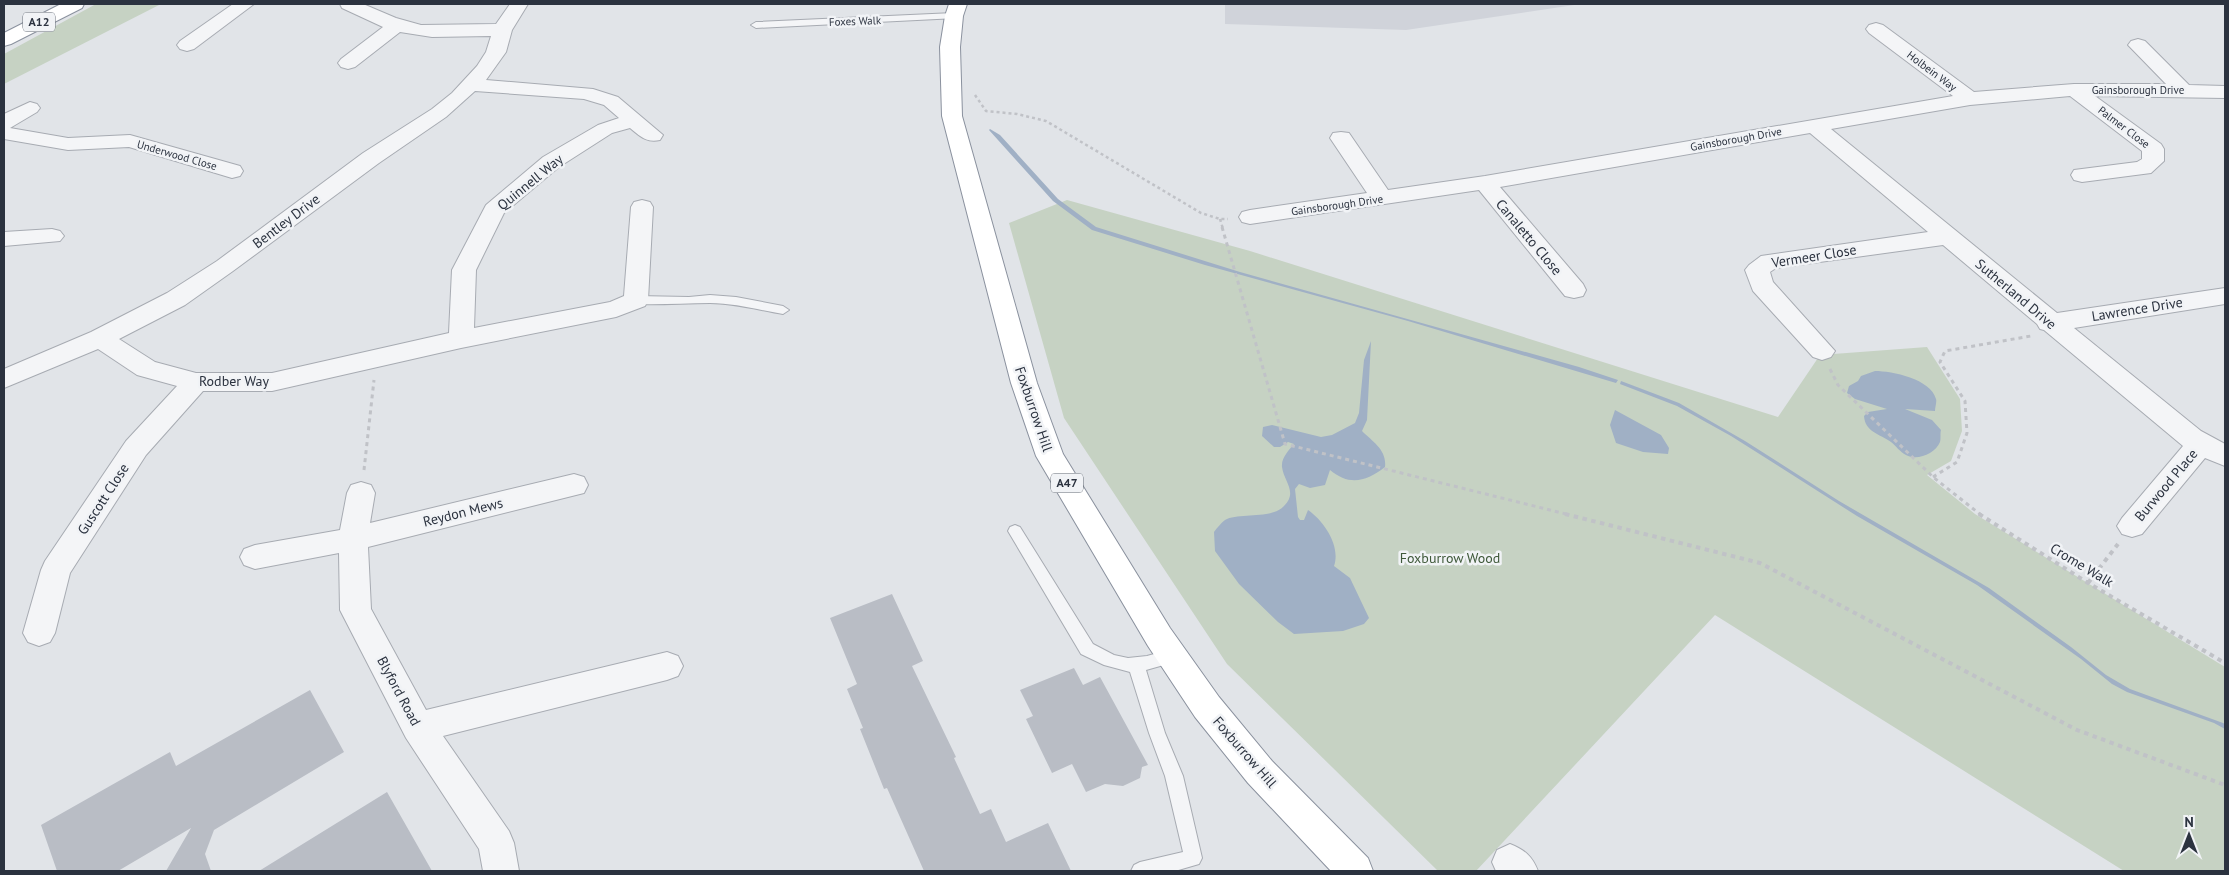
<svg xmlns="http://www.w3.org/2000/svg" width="2229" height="875" viewBox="0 0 2229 875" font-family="'PT Sans',sans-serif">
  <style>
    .built { fill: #d0d3da }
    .green { fill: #c6d2c3 }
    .water { fill: #a0b0c5 }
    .building { fill: #b9bdc5 }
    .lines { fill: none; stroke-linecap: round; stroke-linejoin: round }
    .service-casing { stroke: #a7abb2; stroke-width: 2 }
    .minor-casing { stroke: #a7abb2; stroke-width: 2 }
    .trunk-casing { stroke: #8a919e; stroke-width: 2 }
    .path-far2 { stroke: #c0c2c7; stroke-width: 2.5; stroke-dasharray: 3 3; stroke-linecap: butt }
    .path-far1 { stroke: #c0c2c7; stroke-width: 3; stroke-dasharray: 4 4; stroke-linecap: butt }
    .path { stroke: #c0c2c7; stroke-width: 4; stroke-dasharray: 4.5 4.5; stroke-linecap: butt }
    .service { fill: #f4f5f7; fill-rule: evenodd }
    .minor { fill: #f4f5f7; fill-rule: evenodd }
    .trunk { fill: #fff; fill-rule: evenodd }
    .labels { text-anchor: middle; stroke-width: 5; stroke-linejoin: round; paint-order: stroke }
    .far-street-label { font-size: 11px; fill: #2b323f; stroke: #f1f3f6 }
    .shield { fill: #f1f3f6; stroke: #666c76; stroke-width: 1 }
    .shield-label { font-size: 12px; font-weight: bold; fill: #2b323f }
    .street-label { font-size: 14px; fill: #2b323f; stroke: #f1f3f6 }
    .park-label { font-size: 14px; fill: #3f593a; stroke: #f1f3f6 }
  </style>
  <rect width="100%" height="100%" fill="#e1e4e8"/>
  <path class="built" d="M1225,4H1581L1406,30L1225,24Z"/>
  <path class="green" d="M96,4H161L4,84V54Z
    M1067,200L1250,251L1778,417L1820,355L1927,347L1960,399L1962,431L1951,461L1927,475L1975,514L2225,667V871H2124L1715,615L1476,871H1438L1227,664L1064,418L1009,223Z"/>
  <path class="water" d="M990,129L1000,135L1058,199L1096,227L1240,272L1579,367L1618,380L1616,383L1408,321L1205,265L1092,230L1053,201L989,130Z
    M1371,341L1367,420L1362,431C1373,442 1387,450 1385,467C1366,482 1349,486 1330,470L1325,485L1310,488L1299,484L1295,489L1298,517L1300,520H1304L1308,510C1324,521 1341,546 1334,566L1350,578L1369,618L1364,624L1343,631L1294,634L1278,622L1239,584L1215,551L1214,532C1217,528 1221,523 1225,520C1239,512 1271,520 1284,506C1298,492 1284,482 1282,467C1281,458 1289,450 1294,444L1288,442L1280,447H1274L1262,436L1263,427L1272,425L1321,437L1332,435L1355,423L1359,413L1364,360Z
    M1875,371C1892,371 1931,379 1936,399C1937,402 1935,407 1935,411L1905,409L1932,420L1941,430C1940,433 1941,439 1940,442C1935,454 1917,461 1906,455C1900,452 1896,446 1891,442C1880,434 1865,432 1864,416L1868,412L1887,409L1855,399L1847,393L1849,386L1858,381L1861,376Z
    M1621,381L1679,403L1745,441L1839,501L1989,588L2071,647L2106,675L2130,689L2223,723L2225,724V729L2214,723L2127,692L2112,684L2081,659L1977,585L1857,516L1731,436L1677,406L1620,384Z
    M1615,410L1661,435L1669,448L1668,454L1643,452L1616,443L1610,425Z"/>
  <path class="building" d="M892,594L923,661L912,666L956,757L954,758L980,814L991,809L1006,842L1048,823L1071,871H924L887,788L884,789L860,729L863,728L847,689L857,684L830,618Z
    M1074,668L1083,685L1100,677L1148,765L1142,767L1140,778L1123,786L1105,784L1086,792L1072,764L1052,773L1026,719L1033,716L1020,690Z
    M310,690L344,752L214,830L205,854L211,871H166L191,828L118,871H57L41,825L170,752L176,766Z
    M387,792L432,871H259Z"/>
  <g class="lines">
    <defs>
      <path id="service" d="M954,13L959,16L957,18L756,28L751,25L756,22Z
        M710,295L736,297L783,306L789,310L783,314C759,310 734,303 710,303C685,303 661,305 636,304L630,300L636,296L689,297Z
        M1015,525L1020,527L1093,644L1114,655L1128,658L1147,656L1172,649L1178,651L1180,656L1178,661L1146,670L1165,733L1183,776L1202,858L1199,864L1175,871H1131L1134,865L1140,862L1183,852L1165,776L1149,733L1130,672L1104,665L1081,654L1008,531L1010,527Z"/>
      <path id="minor" d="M233,4H254L194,49L187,51L180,49L177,45L180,41Z
        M340,4H363L396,18L421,25L496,24L510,4H528L512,30L506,52L486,80L593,89L618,97L663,135L660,140C646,143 640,136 630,128L612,133L559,167L504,213L476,270L474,328L610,302L624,296L631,207L634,202L642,200L650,202L653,207L648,300L645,306L616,317L461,348L272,391H203L146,455L70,573L55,633L50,642L39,646L28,642L23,633L41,570L45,561L126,441L177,386L137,375L98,349L4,388V369L91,332L167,293L217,261L363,153L432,109L452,93L477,66L486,52L491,36L432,37L400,32L355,67L348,69L341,67L338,63L341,59L383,27L342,8ZM475,91L584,99L604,105L619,118L598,125L543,157L486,205L452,270L449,333L272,373H196L155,362L119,339L185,305L233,271L379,163L446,117Z
        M1876,23L1883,25L1974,92L2074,84H2166L2128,45L2131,41L2138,39L2145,41L2189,85L2225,86V98L2095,96L2161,144L2164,149V161L2151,173L2082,182L2074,180L2071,175L2074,170L2137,162L2142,159V151L2070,96L1970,105L1831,129L2057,313L2225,288V304L2074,328L2201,431L2225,444V466L2205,458L2142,534L2132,537L2122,534L2117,526L2122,518L2183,446L2044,330L2040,329L2037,324L1943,245L1776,268L1770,272L1773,282L1835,351L1831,357L1822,360L1813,357L1753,291L1745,270L1749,265L1761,256L1928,232L1810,133L1500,187L1583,284L1586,290L1583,296L1574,298L1565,296L1479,190L1250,224L1242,222L1239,217L1242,212L1250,210L1367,193L1330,138L1333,133L1341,132L1349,133L1388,190L1485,176L1953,96L1869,33L1866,29L1869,25Z
        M30,102L37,104L40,108L37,112L10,128L68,138L130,135L240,166L243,171L240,176L232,178L129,147L68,150L4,139V114Z
        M52,229L60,231L64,236L60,241L4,246V232Z
        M574,474L584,477L588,485L584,493L368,547L371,609L426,710L667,652L678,656L683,666L678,676L667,680L443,736L509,831L514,843L519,871H483L479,849L406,738L340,610L339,553L255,569L244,565L240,557L244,549L255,545L340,530L347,493L351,485L361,482L371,485L375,493L370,523Z
        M1510,844C1525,850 1532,856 1538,871H1496L1492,862L1497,850Z"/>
      <path id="trunk" d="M61,4H84L82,8L11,44L4,46V33Z
        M949,4H967L963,16L960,47L962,116L1037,383L1063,454L1170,628L1219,697L1272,761L1368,858L1373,871H1331L1248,783L1195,717L1148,646L1036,456L1011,383L942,116L940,47L945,16Z"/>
    </defs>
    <use href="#service" class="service-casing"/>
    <use href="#minor" class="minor-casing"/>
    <use href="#trunk" class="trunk-casing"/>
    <path class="path-far2" d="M975,95L986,111L1017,114L1046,121L1201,213L1220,219H1228
      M1220,219L1223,229"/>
    <path class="path-far1" d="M1222,227L1285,444L1570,515
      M1830,369L1838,385L1933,477L1981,515
      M364,470L374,380
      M1933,477L1957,462L1967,433L1965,401L1940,362L1945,351L2031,336"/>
    <path class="path" d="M1565,514L1760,563L2077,730L2225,785
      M1979,514L2088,583L2225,663
      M2088,583L2118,544"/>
    <use href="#service" class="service"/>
    <use href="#minor" class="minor"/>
    <use href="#trunk" class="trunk"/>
  </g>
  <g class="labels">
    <g class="far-street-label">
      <text transform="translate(855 21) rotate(-2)" y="4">Foxes Walk</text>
      <text transform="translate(1932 71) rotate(37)" y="4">Holbein Way</text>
      <text x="2138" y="94">Gainsborough Drive</text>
      <text transform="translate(2124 127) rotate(37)" y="4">Palmer Close</text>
      <text transform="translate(1736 139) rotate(-10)" y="4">Gainsborough Drive</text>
      <text transform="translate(177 155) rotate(16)" y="4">Underwood Close</text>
      <text transform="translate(1337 205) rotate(-8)" y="4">Gainsborough Drive</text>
    </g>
    <g class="shield">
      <rect x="23" y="12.5" width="32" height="19" rx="4"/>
      <rect x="1051" y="473.5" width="32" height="19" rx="4"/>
    </g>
    <g class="shield-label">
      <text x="39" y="26">A12</text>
      <text x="1067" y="487">A47</text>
    </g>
    <g class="street-label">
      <text transform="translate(530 182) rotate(-39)" y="5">Quinnell Way</text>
      <text transform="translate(286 221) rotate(-37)" y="5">Bentley Drive</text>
      <text transform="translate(1529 237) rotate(50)" y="5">Canaletto Close</text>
      <text transform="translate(1814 256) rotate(-9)" y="5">Vermeer Close</text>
      <text transform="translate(2016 294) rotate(40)" y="5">Sutherland Drive</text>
      <text transform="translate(2137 309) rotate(-9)" y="5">Lawrence Drive</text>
      <text x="234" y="386">Rodber Way</text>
      <text transform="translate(1034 409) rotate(71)" y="5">Foxburrow Hill</text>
      <text transform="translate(2166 485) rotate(-50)" y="5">Burwood Place</text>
      <text transform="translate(103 499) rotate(-57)" y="5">Guscott Close</text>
      <text transform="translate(463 512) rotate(-14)" y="5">Reydon Mews</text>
      <text transform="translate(2082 565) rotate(31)" y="5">Crome Walk</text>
      <text transform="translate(399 691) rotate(62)" y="5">Blyford Road</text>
      <text transform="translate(1245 752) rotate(49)" y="5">Foxburrow Hill</text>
    </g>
    <g class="park-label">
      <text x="1450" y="563">Foxburrow Wood</text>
    </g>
  </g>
  <rect width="2229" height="875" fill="none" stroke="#2b323f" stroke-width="10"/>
  <g transform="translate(2189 835)" stroke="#f1f3f6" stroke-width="4" paint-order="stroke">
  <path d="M0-4L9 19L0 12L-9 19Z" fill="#2b323f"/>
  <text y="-8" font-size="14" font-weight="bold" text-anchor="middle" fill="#2b323f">N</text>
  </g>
</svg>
